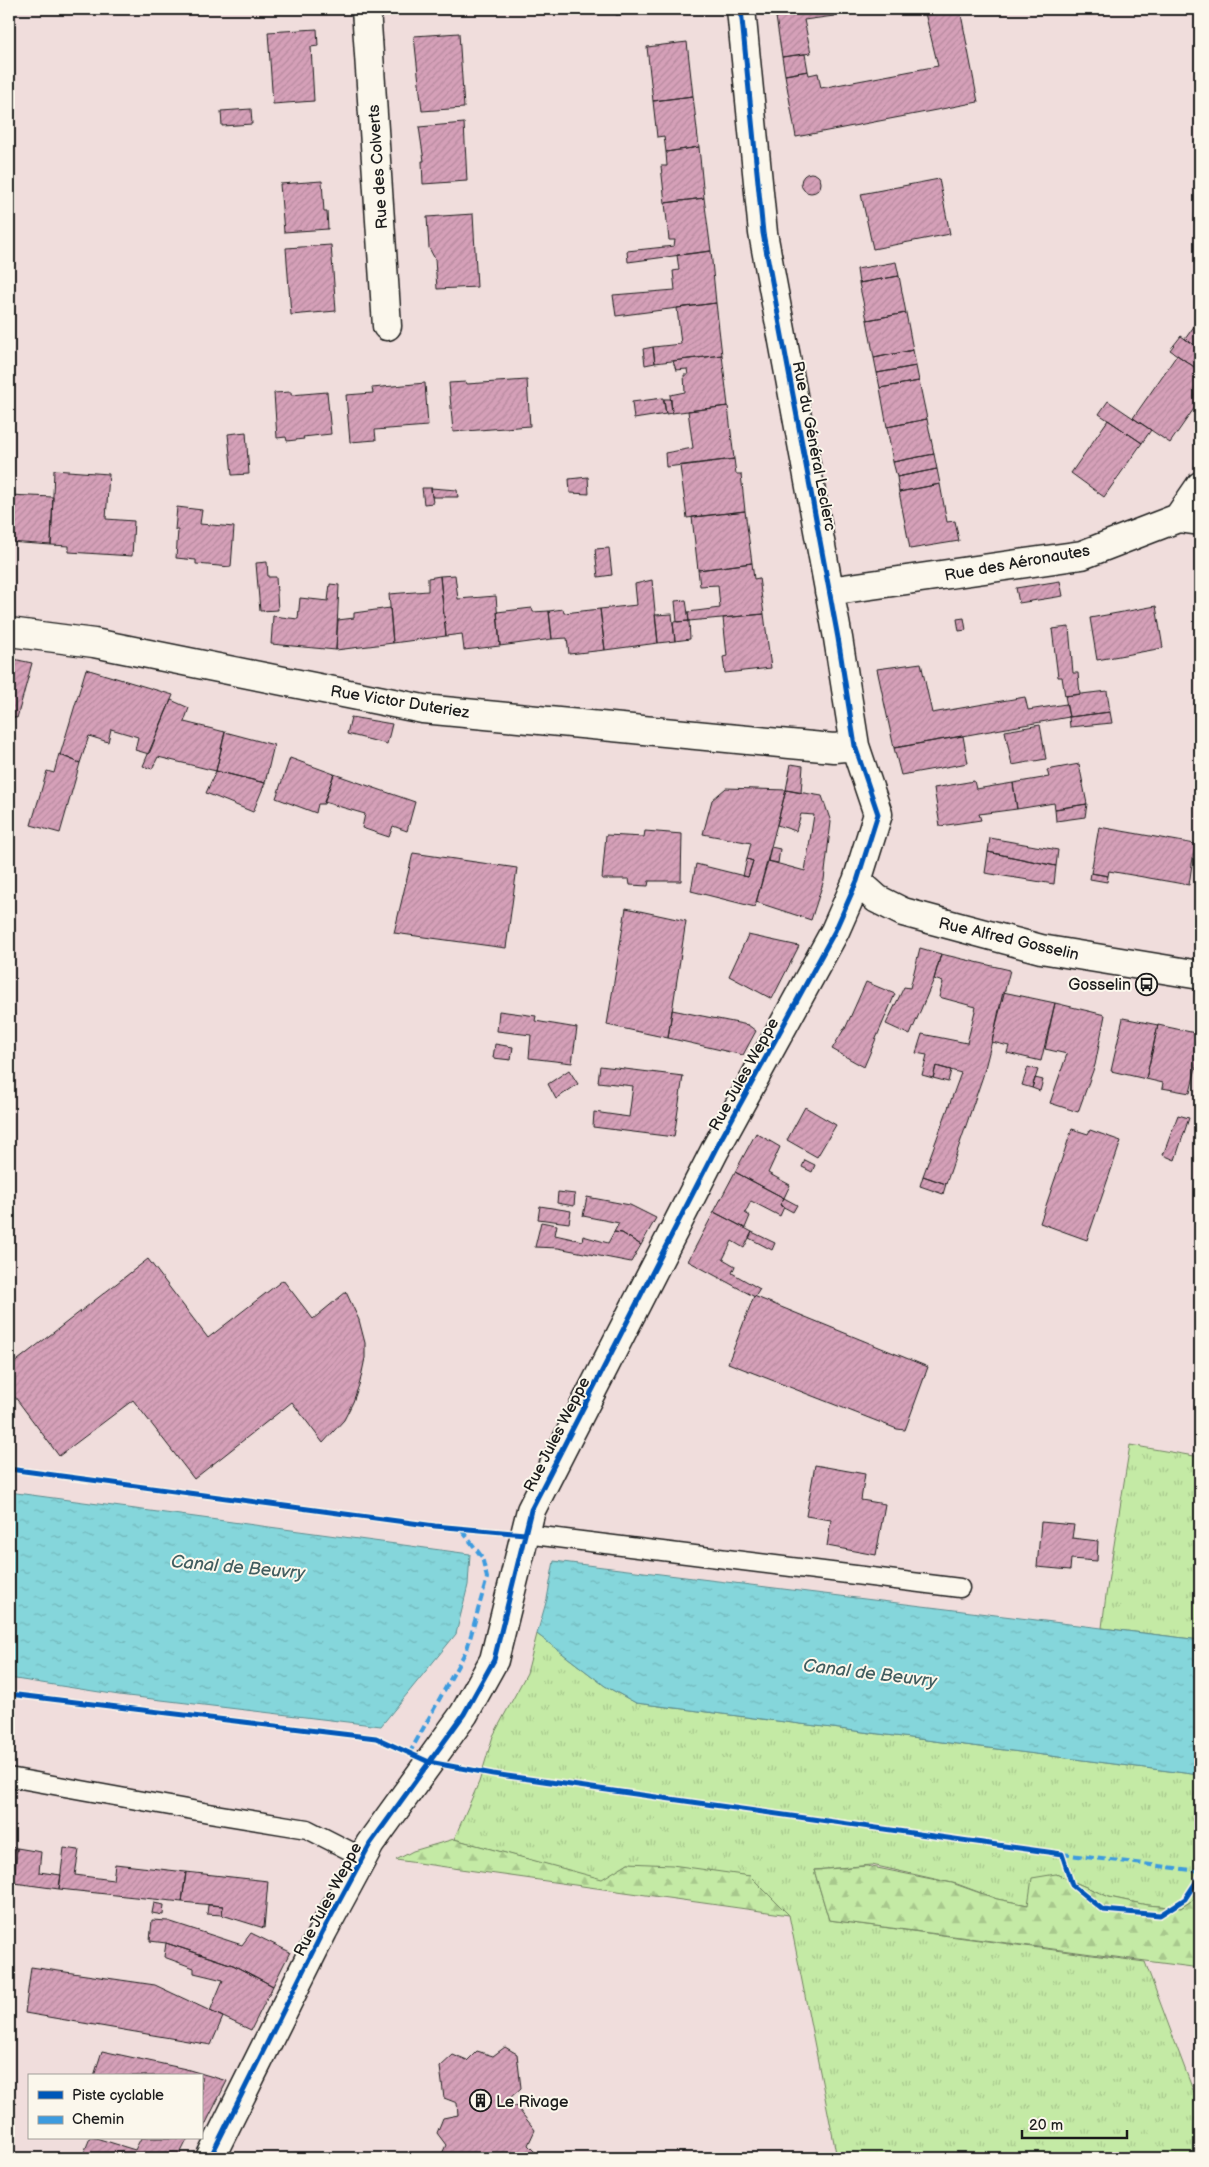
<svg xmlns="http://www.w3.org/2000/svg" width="1209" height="2167" viewBox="0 0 1209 2167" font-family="'Balsamiq Sans',sans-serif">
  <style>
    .grass { fill: url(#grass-tufts); stroke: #708360 }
    .forest { fill: url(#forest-firs); stroke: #708360 }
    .water { fill: url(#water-ripples); stroke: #5b8c8f }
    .building { fill: url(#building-hatch); stroke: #1c1c1c }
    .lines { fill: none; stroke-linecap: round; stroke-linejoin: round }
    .service-casing { stroke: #1c1c1c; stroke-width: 21 }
    .minor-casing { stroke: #1c1c1c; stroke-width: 31 }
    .service { stroke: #fbf7ec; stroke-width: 18 }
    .minor { stroke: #fbf7ec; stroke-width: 28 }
    .quiet { stroke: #3c9bdf; stroke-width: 4; stroke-dasharray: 8 4; stroke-linecap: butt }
    .cycleway-casing { stroke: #fbf7ec; stroke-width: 8 }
    .cycleway { stroke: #0057b8; stroke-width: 5 }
    .labels { text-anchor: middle; stroke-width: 4; stroke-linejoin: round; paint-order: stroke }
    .street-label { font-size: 16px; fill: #1c1c1c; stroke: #fbf7ec }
    .poi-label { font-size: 16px; fill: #1c1c1c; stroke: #fbf7ec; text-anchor: end }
    .water-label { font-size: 18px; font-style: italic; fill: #415d5f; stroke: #fbf7ec }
  </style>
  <defs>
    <pattern id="grass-tufts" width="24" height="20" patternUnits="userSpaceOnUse" patternTransform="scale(1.25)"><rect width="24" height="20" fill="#c4eaa5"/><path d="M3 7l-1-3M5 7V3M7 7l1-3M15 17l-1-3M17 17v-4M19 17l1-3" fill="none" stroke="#a8c88d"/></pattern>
    <pattern id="forest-firs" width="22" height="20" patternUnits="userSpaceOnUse" patternTransform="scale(1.25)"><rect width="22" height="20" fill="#c4eaa5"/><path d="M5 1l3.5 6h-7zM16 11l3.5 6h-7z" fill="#a8c88d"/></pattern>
    <pattern id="water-ripples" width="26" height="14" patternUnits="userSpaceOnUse" patternTransform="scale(1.25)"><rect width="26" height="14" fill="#85d6db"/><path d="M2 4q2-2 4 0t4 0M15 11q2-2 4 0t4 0" fill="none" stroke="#72b7bb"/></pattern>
    <pattern id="building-hatch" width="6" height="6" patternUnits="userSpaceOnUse" patternTransform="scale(1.25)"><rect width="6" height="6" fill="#d5a0b8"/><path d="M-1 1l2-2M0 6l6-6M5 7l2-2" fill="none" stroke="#b6899e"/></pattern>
  </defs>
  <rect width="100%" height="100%" fill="#f0dddc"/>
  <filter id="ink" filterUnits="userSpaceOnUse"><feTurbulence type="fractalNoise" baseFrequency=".02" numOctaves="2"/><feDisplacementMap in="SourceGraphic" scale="10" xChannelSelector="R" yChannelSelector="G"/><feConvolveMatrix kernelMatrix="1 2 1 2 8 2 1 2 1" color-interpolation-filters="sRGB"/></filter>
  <g filter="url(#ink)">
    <path class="grass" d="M1130,1445L1200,1457V1640L1102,1628L1106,1595Z
      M537,1634L605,1686L636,1703L1200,1775V1895L1181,1908L1147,1905L1109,1897L1056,1874L1028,1905L997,1899L957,1884L872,1865L814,1870L829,1920L1145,1962L1200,2109V2158H837L789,1915L750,1876L628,1863L603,1880L454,1839L479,1782L493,1736L527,1673Z"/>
    <path class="forest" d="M454,1839L602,1879L628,1863L672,1865L750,1876L789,1915L396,1860L413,1851Z
      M867,1866L952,1883L997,1899L1028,1905L1032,1878L1056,1874L1109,1897L1147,1905L1181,1908L1200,1895V1968L829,1920L814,1870Z"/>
    <path class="water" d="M9,1492L470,1554L468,1585L456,1634L381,1726L119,1695L9,1678Z
      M554,1561L1200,1640V1775L636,1703L605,1686L537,1634L547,1599Z"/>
    <path class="building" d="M616,9H666V11L616,15Z
      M774,9H829L776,17Z
      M829,9H836L837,12H834V16L804,20L811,53L782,57L776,17Z
      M924,9H960L978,102L796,137L785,75L808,71L809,75L818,73L821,88L938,66Z
      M317,29L318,46L311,47L314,101L273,104L268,32Z
      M459,33L464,108L422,111L414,36Z
      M687,42L693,96L653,101L647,47Z
      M805,54L808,71L785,75L782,57Z
      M693,96L699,147L666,152L664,136L657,137L653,101Z
      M251,109L252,124L222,126L221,111Z
      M464,123L467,181L423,184L422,161H424L419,127Z
      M699,147L704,198L665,203L661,166H667L666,152Z
      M801 183a10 10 0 1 1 20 0a10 10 0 1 1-20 0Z
      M939,179L950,234L873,249L861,194Z
      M322,181L324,212H327L328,229L284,232L280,184Z
      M704,198L711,251L628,262L627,251L674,246L675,240H669L665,203Z
      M473,214L477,287L437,289L435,259L429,248L427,217Z
      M331,245L336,311L291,315L286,248Z
      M711,251L716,303L616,316L613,295L675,290L673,271L679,270L677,255Z
      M896,262L899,276L859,283L857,269Z
      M899,276L906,313L867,320L859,283Z
      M716,303L722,355L655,363L653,347L681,344L677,308Z
      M906,313L913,350L874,358L867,320Z
      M1200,318V349L1185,339Z
      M1181,336L1200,349V371L1170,350Z
      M653,347L655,363L645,365L643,349Z
      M913,350L916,366L877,373L874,358Z
      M722,355L728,406L672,413L670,395L685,392L684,375H688L687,369L676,370L673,361Z
      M1177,355L1200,371V400L1170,443L1133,418Z
      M916,366L919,381L880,388L877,373Z
      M527,380L530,426L453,432L449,383L466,382L467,384Z
      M919,381L927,419L887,427L880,388Z
      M425,383L428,426L375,430L376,440L350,442L346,395L373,393L372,388Z
      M291,392V395L327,392L331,434L303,437L304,439L287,441L286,437L277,438L274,393Z
      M663,398L666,414L634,419L632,402Z
      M664,399H671L672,413L666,414Z
      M1108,401L1151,430L1142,443L1099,414Z
      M728,406L734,459L666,467L665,453L693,448L688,411Z
      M927,419L934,454L893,462L887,427Z
      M1108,420L1142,443L1104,497L1071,473Z
      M246,432L249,474L232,475L228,434Z
      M934,454L937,469L897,477L893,462Z
      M734,459L736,474H741L745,511L687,518L680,466Z
      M937,469L940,484L899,492L897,477Z
      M54,470L109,474L106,519L134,521L132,556L69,552V546L51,545Z
      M588,477L589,494L570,493L569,479Z
      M940,484L947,522L955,521L959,541L910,549L899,492Z
      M422,488H431L433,503L424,504Z
      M431,488L457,490L458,497H432Z
      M9,495L53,497L51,545L9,542Z
      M177,507L202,510L200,524L234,527L231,567L196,564V560L176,558L178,530H175Z
      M745,511L752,563L698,570L692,517Z
      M609,548L612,575L598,577L595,549Z
      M267,562L268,577H276L278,610L260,611L256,563Z
      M752,563L754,579L759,578L764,614L689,621L688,612L720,608L718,585L700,586L698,570Z
      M455,575L458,599L496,596L500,646L464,650L462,634L446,636L440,576Z
      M440,576L446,636L393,643L389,594L428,591V578Z
      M652,580L658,643L605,650L600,609L637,605L635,584Z
      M1060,581L1063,596L1019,603L1016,588Z
      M330,584L339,585L336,650L271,644L273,616L298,619L300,598L328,601Z
      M1200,592V624L1195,593Z
      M686,600L689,621L677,622L675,601Z
      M1156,606L1163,648L1097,660L1090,618Z
      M390,608L393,643L336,650L338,620L354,618V613Z
      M532,608L533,612L549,611L552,639L500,646L497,612Z
      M563,609L564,613L600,609L605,650L569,654L567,638L552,639L549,611Z
      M672,614L675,641L658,643L655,615Z
      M764,614L771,668L725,673L723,657L727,656L723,618Z
      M964,618L966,630L959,631L957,619Z
      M689,621L690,639L675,641L673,622Z
      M1069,627L1073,673H1078L1080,694L1065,696L1062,677H1058L1052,629Z
      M13,659L32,663L17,718L9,716V678Z
      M921,663L932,713L1025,697L1028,710L1066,704L1069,717L894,748L877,669Z
      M86,669L173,695L149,754L135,750L138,737L111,729L108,742L89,736L80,763L60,755Z
      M1107,691L1110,712L1069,717L1065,696Z
      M171,700L189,708L184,722L225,732L216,771L158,757L152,769L143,766Z
      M1110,712L1112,723L1070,727L1069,717Z
      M351,717L392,724L387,744L347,734Z
      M1040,725L1046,759L1012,765L1005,731Z
      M225,732L274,745L265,783L216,771Z
      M963,736L968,763L901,775L894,748Z
      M59,754L80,763L60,833L31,825L47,771L54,773Z
      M290,758L334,774L324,804H318L316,813L276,798Z
      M791,764L803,766L801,793L786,790Z
      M1079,764L1087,804L1055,809L1054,803L1017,809L1013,783L1049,777L1047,770Z
      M216,771L265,783L253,812L206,793Z
      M334,774L415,802L407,831L393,826L389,837L362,828L365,814L324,802Z
      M974,781L976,789L1013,783L1017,809L979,814L981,820L940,826L934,788Z
      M726,788L786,790L755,907L691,891L696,864L748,877L753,861L747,859L751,843L703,834L712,800Z
      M786,790L822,796L831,822L824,880L811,920L756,902L768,861L805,871L814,815L801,814L796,831L777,825Z
      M1087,804L1085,817L1056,821L1055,809Z
      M1099,827L1195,844L1189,885L1109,871L1108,876L1091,873Z
      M645,831L682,834L681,881H649L648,886L630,885L629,879H602L606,835L644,837Z
      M990,838L1058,850L1056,866L988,852Z
      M771,847L780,849L778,863L768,861Z
      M988,852L1056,866L1054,884L985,873Z
      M413,853L517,868L506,948L394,933Z
      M747,859L753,861L748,877L743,876Z
      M1091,873L1108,876L1107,882L1090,879Z
      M626,908L686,921L668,1038L607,1025Z
      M748,935L799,946L772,999L729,976Z
      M920,948L941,954L934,979L910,1035L886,1024L904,987L910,988Z
      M941,954L1010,970L983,1076L946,1184L923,1176L961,1073L936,1066L933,1078L922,1075L927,1055L916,1053L922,1034L967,1043L976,1007L939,997L943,982L934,979Z
      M866,982L895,994L864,1067L832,1049L844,1029H845Z
      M1003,992L1055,1003L1041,1061L1007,1053L1009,1046L992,1042Z
      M1055,1003L1105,1015L1095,1065L1078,1112L1050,1103L1067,1054L1045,1049Z
      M672,1010L748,1025L756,1031L743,1055L668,1038Z
      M499,1011L536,1016L535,1021L577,1028L572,1063L529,1058L531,1035L497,1031Z
      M1123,1018L1158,1025L1146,1079L1111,1071Z
      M1158,1025L1200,1034V1050L1190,1093L1162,1088L1163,1083L1146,1079Z
      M495,1044L513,1047L511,1060L493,1058Z
      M600,1066L683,1076L674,1137L593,1127L594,1112L629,1117L633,1086L598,1082Z
      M936,1066L951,1070L948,1082L933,1078Z
      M1028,1067L1038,1070L1032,1088L1022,1085Z
      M569,1070L578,1084L556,1099L548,1084Z
      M1035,1078L1043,1080L1040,1091L1032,1088Z
      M805,1107L836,1125L817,1157L787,1140Z
      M1178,1115L1189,1118L1175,1160L1163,1155Z
      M1072,1129L1088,1134L1090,1130L1121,1141L1087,1240L1040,1223Z
      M756,1133L780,1147L768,1173L790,1185L784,1198L735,1172Z
      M805,1160L815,1165L812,1172L802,1167Z
      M735,1172L784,1198L780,1205L784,1207L780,1216L751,1201L745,1213L750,1216L745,1228L714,1212Z
      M923,1176L946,1184L943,1194L920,1186Z
      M558,1192L575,1194L574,1206L557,1203Z
      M587,1197L630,1205L656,1218L641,1245L622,1233L614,1232L619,1223L583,1216Z
      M784,1198L797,1205L793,1212L780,1205Z
      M540,1206L571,1211L569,1223L538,1219Z
      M714,1212L752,1232L744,1248L732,1241L723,1259L735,1266L732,1273L760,1289L755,1297L688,1261Z
      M541,1222L557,1225L555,1235L582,1241L583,1236L608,1243L614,1232L622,1233L641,1245L631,1262L558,1248L535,1247Z
      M752,1232L775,1243L772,1250L749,1238Z
      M148,1259L208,1338L283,1280L313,1319L346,1292L359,1320L365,1343V1358L360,1382L353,1402L344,1420L323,1443L292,1402L194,1479L133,1400L59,1456L9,1389V1367Z
      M754,1296L928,1367L905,1430L897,1429L728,1363Z
      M815,1465L865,1474L861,1500L885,1504L876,1555L827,1546L831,1520L806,1516Z
      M1041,1522L1074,1525L1072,1538L1098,1541L1097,1561L1071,1559L1070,1570L1037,1567Z
      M9,1847L17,1848L14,1883L9,1882Z
      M17,1848L41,1852L39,1872L61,1875L59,1889L14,1883Z
      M64,1848L79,1850L75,1875L113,1880L115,1864L186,1872L182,1902L59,1889Z
      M186,1872L268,1881L264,1928L222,1915L223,1906L182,1902Z
      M154,1903L164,1905L163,1915L152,1913Z
      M208,1905L223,1906L222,1915L207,1914Z
      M152,1920L168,1921L242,1945L251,1933L290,1952L273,1986L233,1965L166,1943L150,1941Z
      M166,1943L233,1965L273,1986L251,2030L210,2011L223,1980L194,1973V1968L164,1957Z
      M31,1967L155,1985L223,2017L211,2045L25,2013Z
      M505,2047L517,2054L521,2088L510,2098L511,2107L516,2106L535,2130L528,2145L538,2155L537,2158H440L446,2145L437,2133L443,2118L458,2115L457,2103L444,2098L440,2067L453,2055L467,2061L477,2051L493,2056Z
      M102,2051L186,2069L227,2081L203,2129L201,2076H94Z
      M90,2138H96L135,2150L141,2138H188L178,2158H96L83,2155Z"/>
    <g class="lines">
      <defs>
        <path id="service" d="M525,1534L960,1588
          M9,1777L209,1813L307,1829L362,1857"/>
        <path id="minor" d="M366,9L387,326
          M1178,518L1200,486
          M829,591L1082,555L1178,518L1200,521
          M9,632L94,643L423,709L790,744L834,748L855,746
          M857,881L877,899L903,912L955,926L1041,949L1200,975
          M210,2158L323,1931L370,1844L464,1714L494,1660L531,1510L715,1150L835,931L857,881L878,814L855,746L838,638L763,233L741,9"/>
      </defs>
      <use href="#service" class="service-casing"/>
      <use href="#minor" class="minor-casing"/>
      <use href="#service" class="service"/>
      <use href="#minor" class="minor"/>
      <path class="quiet" d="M409,1754L467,1649L487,1578L482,1557L460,1528
        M1062,1854L1200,1871"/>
      <defs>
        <path id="cycleway" d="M9,1469L435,1526L525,1534
          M9,1694L376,1738L429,1762L493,1774L1062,1854L1072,1885L1103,1910L1160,1915L1185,1899L1200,1876
          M210,2158L323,1931L370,1844L464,1714L494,1660L531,1510L715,1150L835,931L857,881L878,814L855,746L838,638L763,233L741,9"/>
      </defs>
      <use href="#cycleway" class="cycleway-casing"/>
      <use href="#cycleway" class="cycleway"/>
    </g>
  </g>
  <defs>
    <symbol id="bus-ring" viewBox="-11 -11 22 22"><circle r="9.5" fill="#fbf7ec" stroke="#1c1c1c" stroke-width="1.5"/><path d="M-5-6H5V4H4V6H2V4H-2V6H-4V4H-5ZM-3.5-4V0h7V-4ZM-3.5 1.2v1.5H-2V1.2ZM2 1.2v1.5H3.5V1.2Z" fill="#1c1c1c"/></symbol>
    <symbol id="building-ring" viewBox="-11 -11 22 22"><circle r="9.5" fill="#fbf7ec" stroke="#1c1c1c" stroke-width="1.5"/><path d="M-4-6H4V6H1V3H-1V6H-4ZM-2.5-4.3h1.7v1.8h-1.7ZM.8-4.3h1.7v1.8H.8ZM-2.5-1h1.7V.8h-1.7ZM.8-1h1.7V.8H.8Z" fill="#1c1c1c"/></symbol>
  </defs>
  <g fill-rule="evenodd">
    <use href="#bus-ring" x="1134" y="972" width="25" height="25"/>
    <use href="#building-ring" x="468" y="2088" width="25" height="25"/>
  </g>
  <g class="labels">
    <g class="street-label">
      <text transform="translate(377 167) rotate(-94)" y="6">Rue des Colverts</text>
      <text transform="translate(815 446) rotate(79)" y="6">Rue du Général Leclerc</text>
      <text transform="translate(1017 562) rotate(-10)" y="6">Rue des Aéronautes</text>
      <text transform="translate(400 701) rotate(9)" y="6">Rue Victor Duteriez</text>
      <text transform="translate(1009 938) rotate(13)" y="6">Rue Alfred Gosselin</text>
      <text transform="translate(743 1074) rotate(-61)" y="6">Rue Jules Weppe</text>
      <text transform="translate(556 1434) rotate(-63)" y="6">Rue Jules Weppe</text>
      <text transform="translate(327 1899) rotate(-62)" y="6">Rue Jules Weppe</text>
    </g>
    <g class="poi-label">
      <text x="1131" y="990">Gosselin</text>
      <text x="496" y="2107" text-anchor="start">Le Rivage</text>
    </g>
    <g class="water-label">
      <text transform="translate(238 1567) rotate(5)" y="6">Canal de Beuvry</text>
      <text transform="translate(870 1673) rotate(7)" y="6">Canal de Beuvry</text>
    </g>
  </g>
  <rect width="1209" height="2167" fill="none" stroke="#fbf7ec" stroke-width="30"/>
  <rect x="15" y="15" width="1179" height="2137" fill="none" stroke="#1c1c1c" stroke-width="2" filter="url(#ink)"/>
  <rect x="28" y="2074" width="175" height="65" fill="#fbf7ec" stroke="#a29f99"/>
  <rect x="38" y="2091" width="25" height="8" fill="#0057b8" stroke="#a29f99"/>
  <text x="72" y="2100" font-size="15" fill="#1c1c1c">Piste cyclable</text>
  <rect x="38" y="2116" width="25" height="8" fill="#3c9bdf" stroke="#a29f99"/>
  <text x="72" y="2124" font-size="15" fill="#1c1c1c">Chemin</text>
  <path d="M1022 2130v8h105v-8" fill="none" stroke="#1c1c1c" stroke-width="2.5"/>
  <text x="1029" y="2130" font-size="15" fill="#1c1c1c" stroke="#fbf7ec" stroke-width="4" paint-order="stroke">20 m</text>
</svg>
